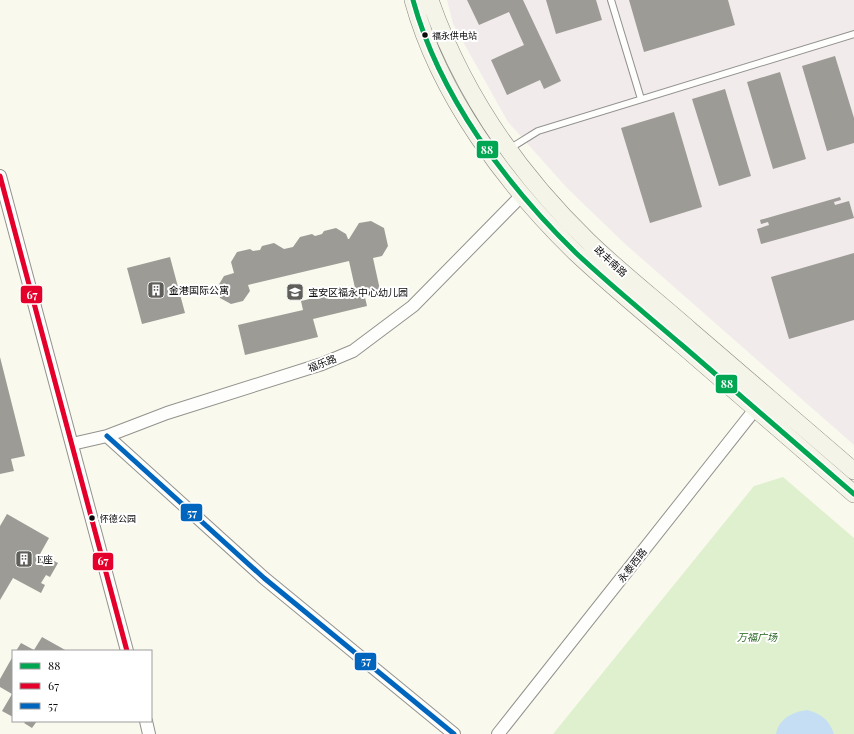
<svg xmlns="http://www.w3.org/2000/svg" width="854" height="734" viewBox="0 0 854 734" font-family="'Playfair Display','Noto Sans SC',serif">
  <style>
    .industrial { fill: #f1ebec }
    .green { fill: #dff0ce }
    .water { fill: #c6def4 }
    .building { fill: #9c9b95 }
    .lines { fill: none; stroke-linecap: round; stroke-linejoin: round }
    .lane-casing { stroke: #93928d; stroke-width: 8 }
    .street-casing { stroke: #93928d; stroke-width: 14 }
    .secondary-casing { stroke: #898984; stroke-width: 18 }
    .lane { stroke: #fefefc; stroke-width: 6 }
    .street { stroke: #fefefc; stroke-width: 12 }
    .secondary { stroke: #f4f4e8; stroke-width: 17 }
    .bus-1-casing { stroke: #fff; stroke-width: 8 }
    .bus-2-casing { stroke: #fff; stroke-width: 8 }
    .bus-3-casing { stroke: #fff; stroke-width: 8 }
    .bus-1 { stroke: #00a651; stroke-width: 5 }
    .bus-2 { stroke: #e4002b; stroke-width: 5 }
    .bus-3 { stroke: #0065bd; stroke-width: 5 }
    .bus-dot { fill: #0b0b0b; stroke: #fff; stroke-width: 1.5 }
    .labels { text-anchor: middle; stroke-width: 4; stroke-linejoin: round; paint-order: stroke }
    .bus-label { font-size: 9px; fill: #0b0b0b; stroke: #fff; text-anchor: start }
    .street-label { font-size: 10px; fill: #0b0b0b; stroke: #fff }
    .poi-label { font-size: 10px; fill: #0b0b0b; stroke: #fff; text-anchor: start }
    .park-label { font-size: 10px; font-style: italic; fill: #22621d; stroke: #fff }
    .line-badge { stroke: #fff; stroke-width: 1.5 }
    .badge-label { font-size: 11px; text-anchor: middle; font-weight: bold; fill: #fff }
  </style>
  <rect width="100%" height="100%" fill="#faf9ee"/>
  <path class="industrial" d="M447,0H854V445L624,243L567,188L508,122L453,24Z"/>
  <path class="green" d="M783,477L854,538V734H553L754,486Z"/>
  <path class="water" d="M807,710C822,714 829,720 834,734H776C779,718 793,712 807,710Z"/>
  <path class="building" d="M467,0H523L561,81L544,89L540,80L507,95L491,60L524,45L509,12L479,25Z
    M546,0H596L602,20L556,34Z
    M629,0H728L735,25L644,52Z
    M835,56L854,118V143L827,151L802,66Z
    M780,72L806,159L773,169L747,82Z
    M725,89L751,176L719,186L692,99Z
    M674,112L702,207L650,223L621,128Z
    M840,197L841,200L834,202L835,205L849,201L854,218L761,244L757,229L769,225L768,222L761,224L760,220Z
    M371,221L384,228L388,246L382,256L373,258L380,290L364,293L367,306L313,319L318,337L245,355L238,325L303,310L301,301L355,288L349,261L248,285L250,291L243,301L231,304L220,298L218,286L224,276L234,273L231,262L237,252L250,249L253,251L260,250L262,246L274,243L284,249L293,247L300,237L312,234L315,236L322,234L324,231L336,228L346,234L348,239H349L359,223Z
    M854,253V320L789,339L771,277Z
    M170,257L185,313L142,324L127,268Z
    M0,357L25,456L11,459L14,471L0,474Z
    M7,514L49,538L40,554L58,563L50,577L46,575L41,583L45,585L41,593L13,578L0,600V526Z
    M42,637L67,651H16L21,643L34,650Z
    M13,656V717L2,711L12,694L0,687V679Z
    M26,721H37L32,728L24,723Z"/>
  <g class="lines">
    <defs>
      <path id="lane" d="M611,0L641,99
        M509,149L538,131L854,34"/>
      <path id="street" d="M0,176L127,651
        M107,436L264,578L454,734
        M72,444L107,436L167,413L322,364L353,351L413,306L522,195
        M146,721L149,734
        M498,734L760,403"/>
      <path id="secondary" d="M413,0C439,95 506,185 576,253C610,285 647,315 683,346C740,395 797,445 854,494
        M430,0C462,92 518,173 588,241C620,272 656,300 690,330C745,377 799,424 854,471"/>
    </defs>
    <use href="#lane" class="lane-casing"/>
    <use href="#street" class="street-casing"/>
    <use href="#secondary" class="secondary-casing"/>
    <use href="#lane" class="lane"/>
    <use href="#street" class="street"/>
    <use href="#secondary" class="secondary"/>
    <defs>
      <path id="bus-1" d="M413,0C439,95 506,185 576,253C610,285 647,315 683,346C740,395 797,445 854,494"/>
      <path id="bus-2" d="M0,176L127,651"/>
      <path id="bus-3" d="M107,436L264,578L454,734"/>
    </defs>
    <use href="#bus-1" class="bus-1-casing"/>
    <use href="#bus-2" class="bus-2-casing"/>
    <use href="#bus-3" class="bus-3-casing"/>
    <use href="#bus-1" class="bus-1"/>
    <use href="#bus-2" class="bus-2"/>
    <use href="#bus-3" class="bus-3"/>
  </g>
  <defs>
    <symbol id="building-square" viewBox="-11 -11 22 22"><rect x="-9" y="-9" width="18" height="18" rx="4" fill="#5f5e5a" stroke="#fff"/><path d="M-4-6H4V6H1V3H-1V6H-4ZM-2.5-4.3h1.7v1.8h-1.7ZM.8-4.3h1.7v1.8H.8ZM-2.5-1h1.7V.8h-1.7ZM.8-1h1.7V.8H.8Z" fill="#fff"/></symbol>
    <symbol id="school-square" viewBox="-11 -11 22 22"><rect x="-9" y="-9" width="18" height="18" rx="4" fill="#5f5e5a" stroke="#fff"/><path d="M0-5L7-2L0 1L-7-2ZM-4 1L0 2.5L4 1V4Q0 6-4 4Z" fill="#fff"/></symbol>
  </defs>
  <g fill-rule="evenodd">
    <use href="#building-square" x="146" y="280" width="20" height="20"/>
    <use href="#school-square" x="285" y="282" width="20" height="20"/>
    <use href="#building-square" x="14" y="549" width="20" height="20"/>
  </g>
  <g class="bus-dot">
    <circle cx="425" cy="35" r="3.5"/>
    <circle cx="92" cy="518" r="3.5"/>
  </g>
  <g class="labels">
    <g class="bus-label">
      <text x="432" y="39">福永供电站</text>
      <text x="100" y="522">怀德公园</text>
    </g>
    <g class="street-label">
      <text transform="translate(611 261) rotate(42)" y="4">政丰南路</text>
      <text transform="translate(322 363) rotate(-21)" y="4">福乐路</text>
      <text transform="translate(632 565) rotate(-52)" y="4">永泰西路</text>
    </g>
    <g class="poi-label">
      <text x="169" y="294">金港国际公寓</text>
      <text x="308" y="296">宝安区福永中心幼儿园</text>
      <text x="37" y="563">E座</text>
    </g>
    <g class="park-label">
      <text x="757" y="641">万福广场</text>
    </g>
  </g>
  <g class="line-badge">
    <rect x="476" y="140" width="23" height="19" rx="4" fill="#00a651"/>
    <rect x="20" y="285" width="23" height="19" rx="4" fill="#e4002b"/>
    <rect x="715" y="374" width="23" height="20" rx="4" fill="#00a651"/>
    <rect x="180" y="503" width="23" height="19" rx="4" fill="#0065bd"/>
    <rect x="92" y="552" width="22" height="19" rx="4" fill="#e4002b"/>
    <rect x="354" y="652" width="23" height="19" rx="4" fill="#0065bd"/>
  </g>
  <g class="badge-label">
    <text x="487" y="154">88</text>
    <text x="32" y="299">67</text>
    <text x="727" y="388">88</text>
    <text x="192" y="517">57</text>
    <text x="103" y="565">67</text>
    <text x="366" y="665">57</text>
  </g>
  <rect x="12" y="650" width="140" height="72" fill="#ffffff" stroke="#9d9d9d"/>
  <rect x="20" y="663" width="20" height="6" fill="#00a651" stroke="#9d9d9d"/>
  <text x="48" y="670" font-size="12" fill="#0b0b0b">88</text>
  <rect x="20" y="683" width="20" height="6" fill="#e4002b" stroke="#9d9d9d"/>
  <text x="48" y="690" font-size="12" fill="#0b0b0b">67</text>
  <rect x="20" y="703" width="20" height="6" fill="#0065bd" stroke="#9d9d9d"/>
  <text x="48" y="710" font-size="12" fill="#0b0b0b">57</text>
</svg>
